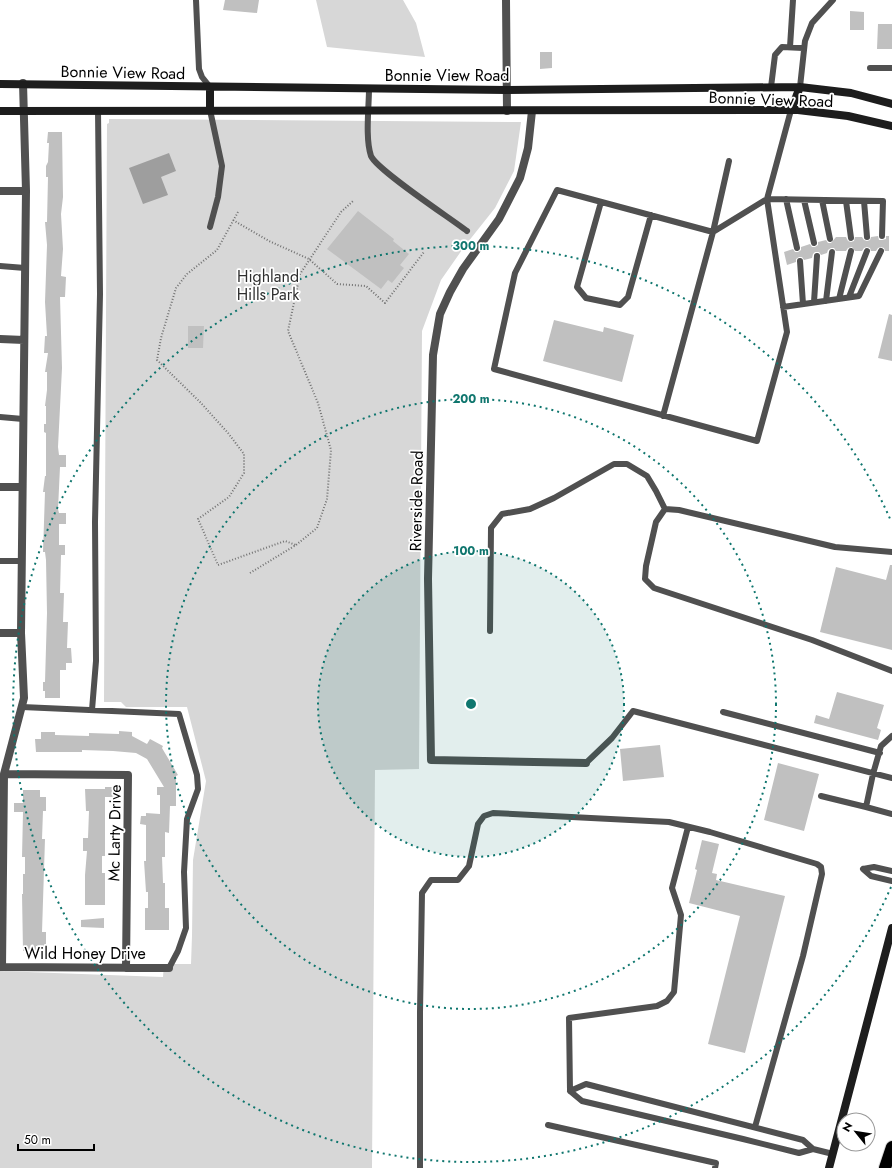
<svg xmlns="http://www.w3.org/2000/svg" width="892" height="1168" viewBox="0 0 892 1168" font-family="Jost,sans-serif">
  <style>
    .green { fill: #d7d7d7 }
    .water { fill: #9e9e9e }
    .building { fill: #c0c0c0 }
    .lines { fill: none; stroke-linecap: round; stroke-linejoin: round }
    .motorway-casing { stroke: #dbdbdb; stroke-width: 14 }
    .path { stroke: #727272; stroke-width: 2; stroke-dasharray: 1 2; stroke-linecap: butt }
    .service { stroke: #505050; stroke-width: 6 }
    .minor { stroke: #505050; stroke-width: 8 }
    .secondary { stroke: #1d1d1d; stroke-width: 8 }
    .motorway { stroke: #000; stroke-width: 12 }
    .ring { fill: none; stroke: #0f766e; stroke-width: 2; stroke-dasharray: 2 4 }
    .labels { text-anchor: middle; stroke-width: 3.5; stroke-linejoin: round; paint-order: stroke }
    .street-label { font-size: 16px; fill: #000; stroke: #fff }
    .park-label { font-size: 16px; fill: #2e2e2e; stroke: #fff }
    .centre { fill: #0f766e; stroke: #fff; stroke-width: 2 }
    .ring-label { font-size: 12px; text-anchor: middle; font-weight: bold; fill: #0f766e; stroke: #fff; stroke-width: 3.5; stroke-linejoin: round; paint-order: stroke }
  </style>
  <rect width="100%" height="100%" fill="#fff"/>
  <path class="green" d="M316,0H403L416,23L425,57L327,47Z
    M109,119L521,122L514,171L495,208L464,247L441,280L422,331L419,769L375,770L372,1168H0V971L163,977L164,964H191L192,936L193,860L206,781L187,707H126L121,702H104L107,124L109,123Z"/>
  <path class="water" d="M169,153L176,171L161,177L168,195L143,204L129,168Z"/>
  <path class="building" d="M225,0H259L257,13L223,10Z
    M850,11L864,12V30H850Z
    M878,24H892V49H877Z
    M540,52H552V68L540,69Z
    M48,132H62L63,197L61,214L63,249L61,276L66,277L65,297H60L62,368L58,447L59,455H66V467H60L58,509L59,513H66V524H59V545H65V555H61L60,593H64L63,622H68L67,648H71L72,663H66V670H60V698H45V691H43V682H45L47,613L46,560L45,552H43L45,492H43L45,476H46V433L44,432V424H46V406H45L47,390V372H45L48,353H44L45,336H47L45,302L47,245L45,222H47L48,177H46V166L48,162L49,143H47Z
    M358,211L394,239L393,241L409,254L400,265L404,268L392,283L388,280L381,289L327,249Z
    M878,236L879,240H882L886,239V236H889V251H885L884,248L881,247L878,248L876,251H871L870,248L867,247L864,248L862,251H855L852,247L848,248L846,251H836L834,248H831L828,250L827,253L821,255L819,252H815L813,254L812,258L804,260L802,257H799L796,259V262L787,265L784,252L793,249L795,252H798L801,250V247L810,244L812,247H815L818,245V242L826,240L828,243H831L836,237H846L848,241L851,242L854,241L855,237H862L864,240L867,241L870,240L871,237Z
    M889,314L892,315V361L878,358Z
    M554,320L603,332L604,327L634,335L622,382L543,361Z
    M188,326H204L203,348H188Z
    M890,565H892V650L820,632L836,567L886,580Z
    M837,692L884,705L877,728L881,730L878,740L814,723L816,715L829,719Z
    M119,731L132,732V736L147,744L150,739L163,746L162,748L178,775L176,776V806H170L169,833L165,832V857H162L163,883H165V908H169V930H145V908H148V892H146L144,861H146V825L140,824L141,816H146V813L160,814V795H157V787H164L147,759L136,753L113,751L82,750V752H36L35,739H41V732H55V735L89,736V733L119,734Z
    M660,745L664,777L623,781L620,749Z
    M778,763L819,774L804,831L764,820Z
    M105,787H114V797H105V856H102V873H105V905H85V875L87,851H83V838H88L89,811H86L85,789H105Z
    M23,790H40V797H46V811H43L42,839H45L42,932H46V946H36V951H23L22,894H23V874H25V857H22L23,812H14V803H23Z
    M702,840L719,844L712,873L717,874L716,880L785,896L745,1053L708,1044L740,916L689,903L697,870L695,869Z
    M104,918V928L81,927V920Z"/>
  <g class="lines">
    <defs>
      <path id="motorway" d="M885,1168L892,1147"/>
    </defs>
    <use href="#motorway" class="motorway-casing"/>
    <path class="path" d="M238,212L217,250L187,274L176,288L161,338L157,360L201,403L228,433L244,454V473L229,497L198,519L218,565L285,541L296,545
      M233,220L269,241L309,259L337,284L366,286L385,303L424,252
      M250,573L296,545L317,528L327,499L331,450L318,403L288,331L300,274L341,212L353,201"/>
    <path class="service" d="M196,0L199,69L202,77L210,87
      M790,47L793,0
      M870,68H892
      M771,87L775,55L782,47L803,48
      M800,87L805,41L812,23L833,0
      M369,89C369,107 365,138 371,156C377,170 450,218 467,231
      M791,110L767,199L713,232L557,190L515,273L494,369L757,441L787,332L767,199L883,201L882,236
      M786,199L797,248
      M804,200L814,243
      M822,200L830,239
      M846,201L851,238
      M864,201L867,237
      M601,202L577,287L586,298L620,305L628,297L651,215
      M210,227L218,197L222,166L210,110
      M800,261L803,304
      M0,266L25,268
      M849,297L867,251
      M839,299L851,251
      M826,301L832,252
      M814,302L817,256
      M783,307L859,296L881,251
      M663,416L713,232L729,161
      M0,417L23,419
      M892,552L835,547L679,510L665,509L656,522L646,566L645,579L654,588L812,640L892,671
      M0,561H21
      M490,631L491,528L502,514L530,509L554,498L614,464H627L647,476L656,491L665,509
      M22,707L179,714L197,775L198,789L187,819L184,872L186,928L178,951L169,968
      M92,710L96,661L95,522L100,294L98,110
      M723,712L880,753
      M892,736L881,746L873,774L866,807L892,814
      M586,763L612,738L633,711L892,778
      M821,796L866,807
      M688,827L672,888L681,915L674,992L667,1001L657,1006L569,1018L570,1091L582,1101L743,1139L799,1153L813,1149
      M863,869L871,876L892,881
      M863,869L874,867L892,871
      M570,1091L586,1084L803,1140L813,1149L833,1154
      M548,1125L716,1163L715,1168
      M420,1168V1012L422,893L431,880H458L469,866L478,824L484,816L493,813L669,822L710,832L817,864L821,867L822,874L803,956L755,1127"/>
    <path class="minor" d="M506,0L507,111
      M532,111L528,148L520,178L499,219L463,269L450,292L440,314L433,355L428,579L431,760L586,763
      M0,191H26
      M0,339L24,340
      M0,487H22
      M0,633H21
      M4,774L128,775L126,968
      M0,967L169,968
      M2,967L4,774L24,698L21,633L26,191L23,83"/>
    <path class="secondary" d="M0,84L506,90L800,87L851,93L892,104
      M210,110V87
      M791,110L800,87
      M0,111L798,110L848,116L892,126
      M829,1168L892,928"/>
    <use href="#motorway" class="motorway"/>
  </g>
  <circle cx="471" cy="704" r="153" fill="#0f766e" fill-opacity=".12"/>
  <g class="ring">
    <circle cx="471" cy="704" r="153"/>
    <circle cx="471" cy="704" r="305"/>
    <path d="M891 887A458 458 0 1 1 891 521"/>
  </g>
  <g class="labels">
    <g class="street-label">
      <text transform="translate(123 72) rotate(1)" y="6">Bonnie View Road</text>
      <text x="447" y="81">Bonnie View Road</text>
      <text transform="translate(771 99) rotate(2)" y="6">Bonnie View Road</text>
      <text transform="translate(416 501) rotate(-89)" y="6">Riverside Road</text>
      <text transform="translate(114 833) rotate(-89)" y="6">Mc Larty Drive</text>
      <text x="85" y="959">Wild Honey Drive</text>
    </g>
    <g class="park-label">
      <text x="268" y="282">Highland<tspan x="268" dy="18">Hills Park</tspan></text>
    </g>
  </g>
  <circle cx="471" cy="704" r="6" class="centre"/>
  <g class="ring-label">
    <text x="471" y="250">300 m</text>
    <text x="471" y="403">200 m</text>
    <text x="471" y="555">100 m</text>
  </g>
  <g transform="translate(856 1132) rotate(300)"><circle r="19" fill="#ffffff" stroke="#999999"/>
  <path d="M0-3L7 15L0 10L-7 15Z" fill="#000000"/>
  <text y="-6" font-size="11" font-weight="bold" text-anchor="middle" fill="#000000">N</text>
  </g>
  <path d="M18 1144v6h76v-6" fill="none" stroke="#000000" stroke-width="2"/>
  <text x="24" y="1144" font-size="12" fill="#000000" stroke="#ffffff" stroke-width="3" paint-order="stroke">50 m</text>
</svg>
